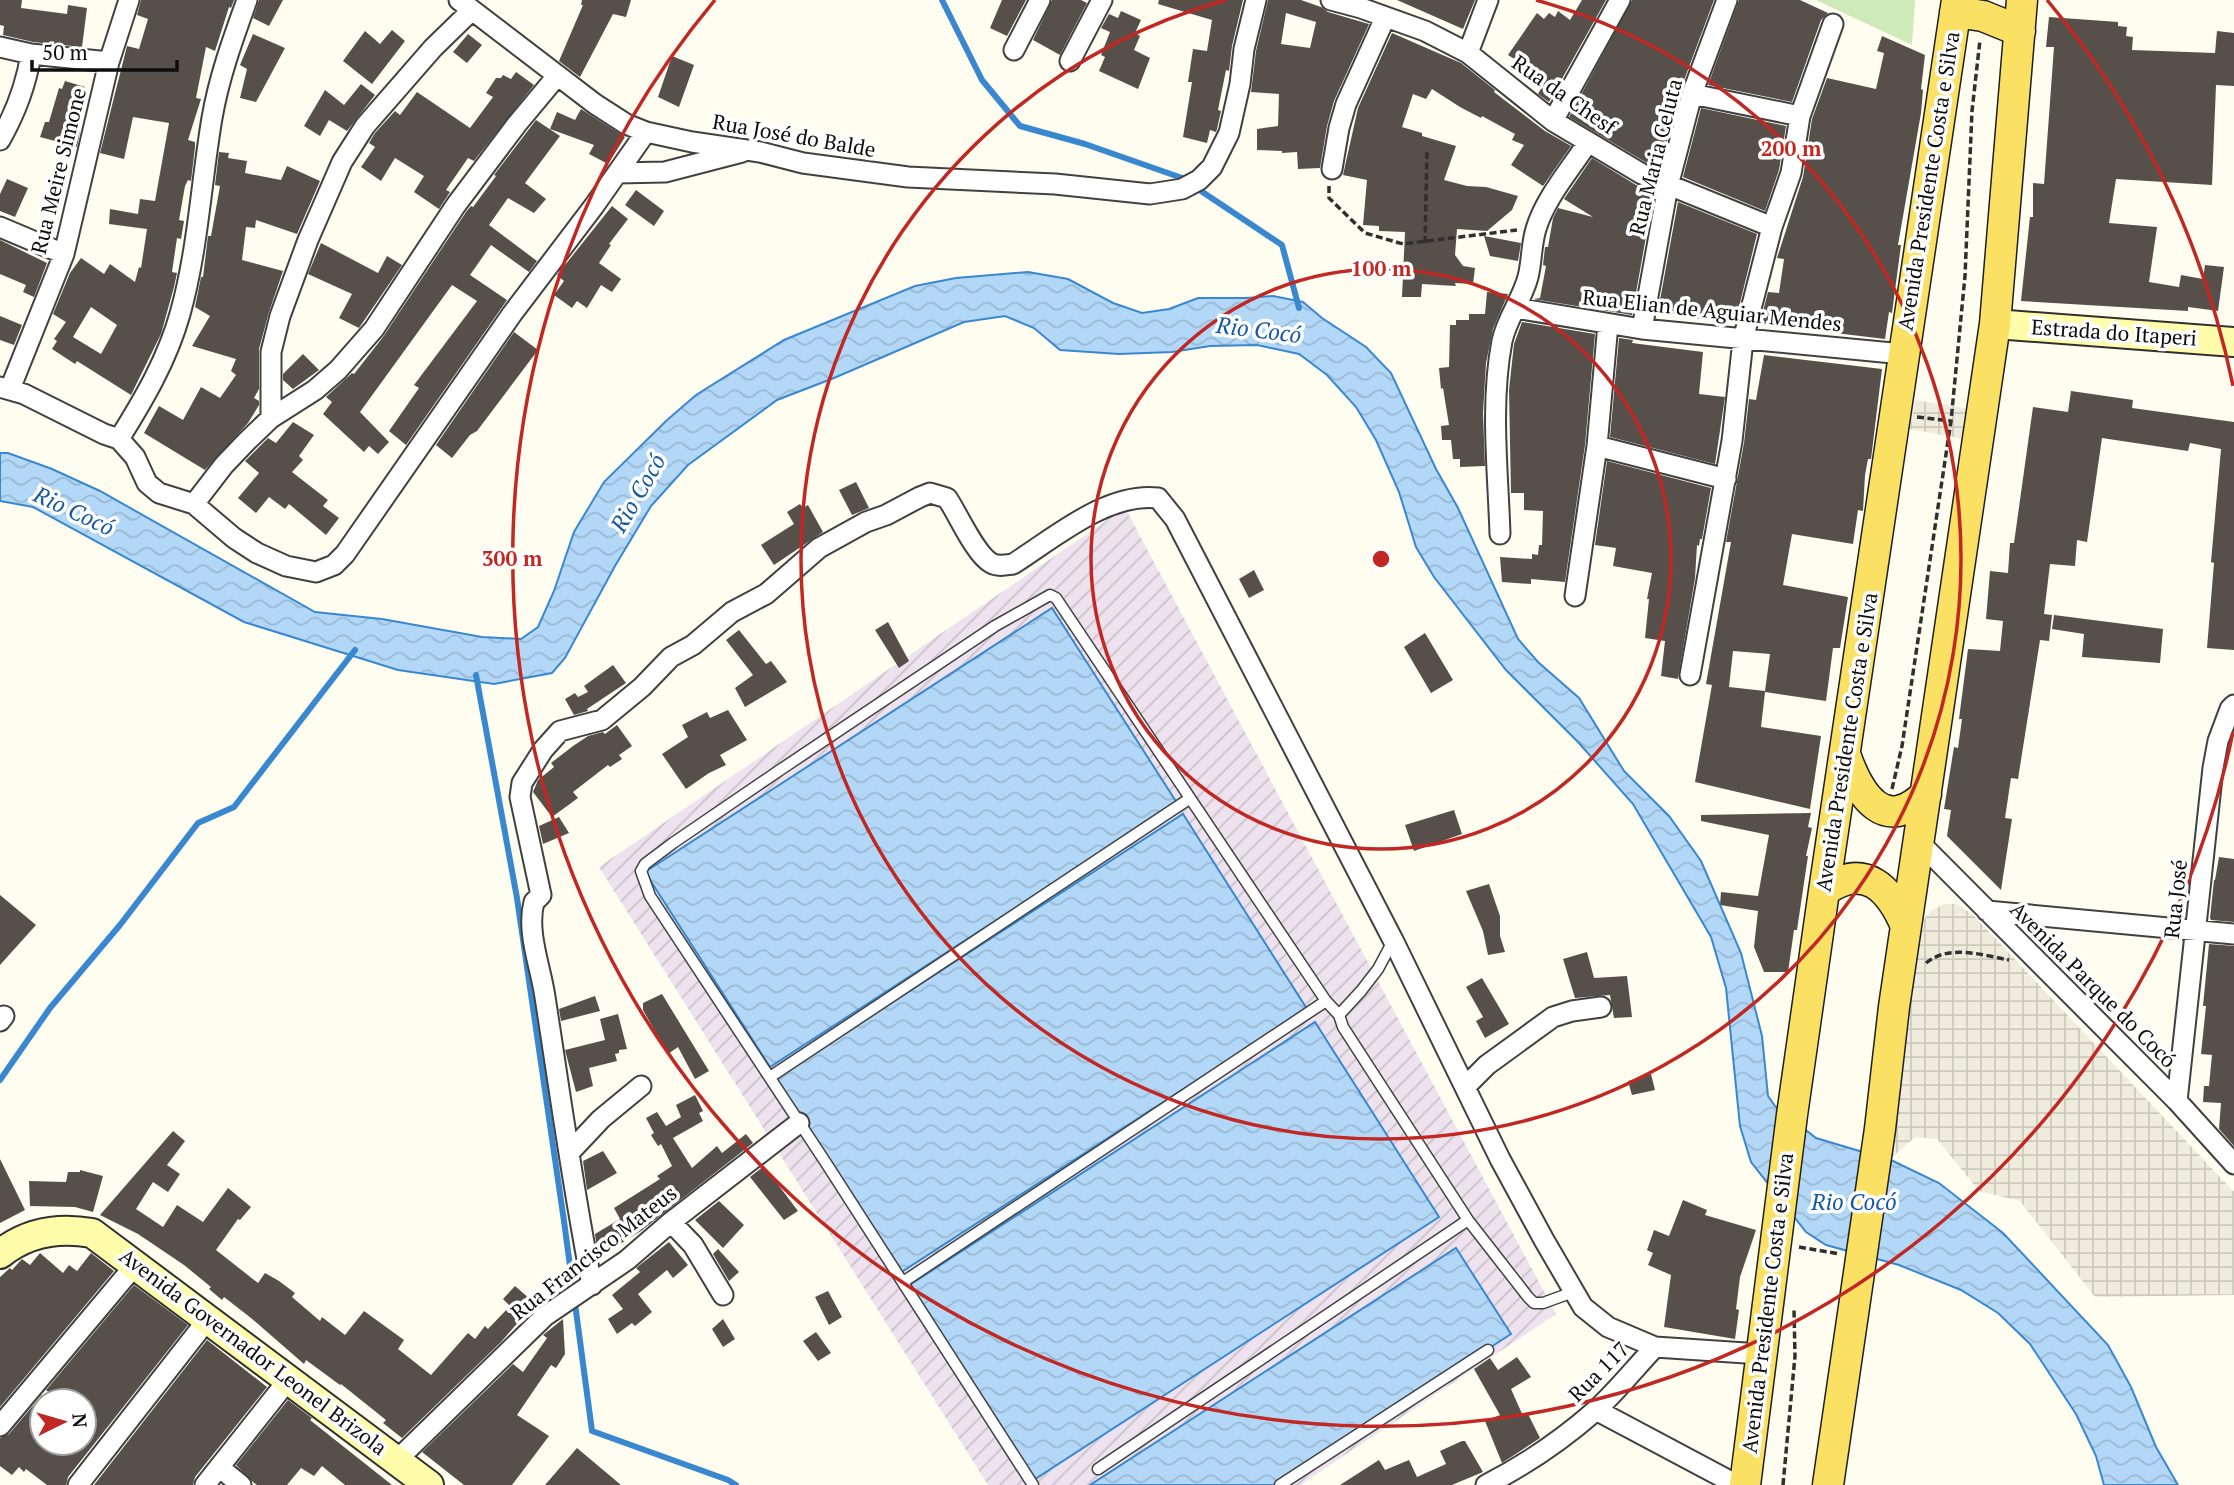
<svg xmlns="http://www.w3.org/2000/svg" width="2234" height="1485" viewBox="0 0 2234 1485" font-family="'PT Serif',serif">
  <style>
    .industrial { fill: url(#industrial-furrows) }
    .grass { fill: #ceeab8 }
    .plaza { fill: url(#plaza-grid) }
    .water { fill: url(#water-waves); stroke: #3988cf; stroke-width: 2 }
    .lines { fill: none; stroke-linecap: round; stroke-linejoin: round }
    .stream { stroke: #3988cf; stroke-width: 6 }
    .building { fill: #57504a; fill-rule: evenodd }
    .lane-casing { stroke: #414141; stroke-width: 13 }
    .street-casing { stroke: #414141; stroke-width: 23 }
    .secondary-casing { stroke: #303030; stroke-width: 32 }
    .primary-casing { stroke: #1f1f1f; stroke-width: 33 }
    .path { stroke: #303030; stroke-width: 3.5; stroke-dasharray: 7 3.5; stroke-linecap: butt }
    .lane { stroke: #fff; stroke-width: 10 }
    .street { stroke: #fff; stroke-width: 19 }
    .secondary { stroke: #fffcaa; stroke-width: 28 }
    .primary { stroke: #fae164; stroke-width: 30 }
    .ring { fill: none; stroke: #c12824; stroke-width: 3.5 }
    .labels { text-anchor: middle; stroke-width: 7; stroke-linejoin: round; paint-order: stroke }
    .street-label { font-size: 21px; fill: #0e0e0e; stroke: #fff }
    .water-label { font-size: 23px; font-style: italic; fill: #155aa2; stroke: #fff }
    .centre { fill: #c12824; stroke: #fff; stroke-width: 3.5 }
    .ring-label { font-size: 21px; text-anchor: middle; font-weight: bold; fill: #c12824; stroke: #fff; stroke-width: 7; stroke-linejoin: round; paint-order: stroke }
  </style>
  <defs>
    <pattern id="industrial-furrows" width="10" height="10" patternUnits="userSpaceOnUse" patternTransform="scale(1.75)"><rect width="10" height="10" fill="#ede2ed"/><path d="M-1 1l2-2M0 10L10 0M9 11l2-2" fill="none" stroke="#cac1ca"/></pattern>
    <pattern id="plaza-grid" width="8" height="8" patternUnits="userSpaceOnUse" patternTransform="scale(1.75)"><rect width="8" height="8" fill="#efecde"/><path d="M0 4h8M4 0v8" fill="none" stroke="#ccc9bd"/></pattern>
    <pattern id="water-waves" width="16" height="10" patternUnits="userSpaceOnUse" patternTransform="scale(1.75)"><rect width="16" height="10" fill="#b3d8f7"/><path d="M0 5q4-4 8 0t8 0" fill="none" stroke="#99b8d3"/></pattern>
  </defs>
  <rect width="100%" height="100%" fill="#fffdef"/>
  <path class="industrial" d="M1125,508L1556,1314L1300,1485H988L599,867Z"/>
  <path class="grass" d="M1816,0H1915L1912,45Z"/>
  <path class="plaza" d="M1915,400L1969,409L1964,439L1910,429Z
    M1944,904H1957L1973,915L2234,1192V1295L2095,1297L2020,1201L1979,1191L1937,1139L1915,1137L1890,1159L1920,923L1932,910Z"/>
  <path class="water" d="M1028,272L1068,279L1113,303L1142,313L1169,309L1198,298H1247L1273,296L1303,302L1322,318L1366,347L1391,373L1436,469L1458,508L1518,639L1538,662L1579,698L1624,771L1669,816L1701,861L1741,953L1762,1036L1768,1096L1775,1106L1816,1138L1893,1161L1939,1183L2003,1233L2108,1345L2131,1387L2156,1447L2178,1485H2104L2096,1456L2076,1414L2030,1344L1998,1313L1961,1290L1899,1265L1826,1245L1806,1232L1751,1162L1740,1126L1726,988L1711,937L1633,804L1578,742L1506,670L1434,577L1416,547L1399,492L1376,440L1356,407L1327,375L1299,354L1257,345L1210,346L1172,352L1119,354L1060,350L1034,328L1005,316L964,322L834,378L777,400L688,465L651,506L615,566L565,658L552,673L494,684L398,670L244,622L33,507L0,501V453H8L52,469L100,491L315,612L382,619L482,637L521,639L538,627L554,591L574,532L604,482L666,421L696,395L784,340L915,286L956,278Z
    M1052,608L1177,803L770,1067L645,872Z
    M1183,814L1307,1009L900,1273L775,1078Z
    M1315,1022L1439,1217L1032,1481L908,1286Z
    M1456,1248L1511,1334L1277,1485H1090Z"/>
  <g class="lines">
    <path class="stream" d="M942,0L982,80L1020,126L1085,144L1185,179
      M1195,187L1282,245L1299,308
      M476,675L517,898L564,1221L592,1431L728,1480L736,1485
      M0,1080L50,1008L120,925L198,823L234,807L355,650"/>
  </g>
  <path class="building" d="M0,0H22L21,8L67,14L68,5L87,8L82,47L33,42L3,35L4,26L0,25Z
    M141,0H234L231,8L229,7L215,51L206,47L196,98L201,99L188,140L195,142V147L191,181L188,180L185,186L179,220L184,221L181,239L177,238L172,272L177,273L174,287L161,334L131,395L77,361L75,364L52,349L57,341L54,339L66,322L53,314L70,273L81,258L104,274L110,264L135,282L139,267L141,268L147,229L109,224L110,209L138,214L140,199L155,201L169,123L133,117L124,159L100,153L127,46L139,49L148,19L137,15ZM91,307L117,325L101,354L73,337Z
    M259,0H283L269,26L253,18Z
    M582,0H631L626,17L613,14L580,77L559,61L583,5H581Z
    M1002,0H1026L1007,36L990,28Z
    M1052,0H1081L1087,3L1060,55L1033,40Z
    M1159,0H1243L1232,46L1229,71L1226,70L1218,110L1221,111L1217,129L1216,132L1210,130L1207,143L1183,137L1192,82H1188L1193,49L1207,51L1212,20L1158,4Z
    M1268,0H1301L1321,7L1328,12L1369,24L1334,101L1327,126L1320,168L1298,169L1297,152L1282,153V151L1257,150V129L1278,126L1279,94L1251,92L1256,51ZM1286,13L1316,22L1310,48L1281,44Z
    M1397,0H1475L1463,29Z
    M1582,0H1606L1549,102L1538,94L1546,79L1508,55L1537,13L1544,19L1549,13L1555,17L1558,11L1570,20Z
    M1632,0H1714L1680,91L1660,168L1647,163L1569,117Z
    M1739,0H1800L1828,13L1821,20L1792,102L1708,85Z
    M1121,11L1141,20L1135,33L1140,36L1134,50L1150,58L1138,89L1099,71L1105,57L1101,55L1110,32L1101,28L1109,14L1118,18Z
    M2049,17L2118,22V26L2127,27L2126,36L2133,37L2132,50L2215,53L2217,31L2234,33V86L2216,85L2212,185L2116,179L2109,223L2157,227L2149,282L2179,287L2181,275L2203,279L2205,265L2224,267L2218,311L2188,307V311L2021,301L2030,217H2033V183L2044,184L2054,47H2046Z
    M392,30L405,41L372,84L343,61L365,31L380,44Z
    M1392,33L1461,63L1495,90L1494,92L1545,131L1571,146L1543,186L1511,165L1524,145L1512,140L1515,134L1482,116L1481,118L1460,107L1432,89L1426,99L1413,94L1402,127L1422,133V136L1456,146L1444,180L1467,186L1486,187L1518,196L1512,210L1487,231L1457,229L1455,255L1463,266L1475,268L1473,284L1455,283L1456,286L1422,284L1421,297H1402L1405,232L1379,231V226L1363,225L1367,180L1343,175L1358,108Z
    M253,34L285,48L256,102L240,98L247,69L240,65Z
    M468,34L482,45L467,63L453,52Z
    M1882,36L1925,55L1921,89L1923,90L1921,113L1898,245H1901L1892,313L1889,312L1885,339L1794,328L1793,330L1760,323L1768,292L1779,293L1784,259L1777,258L1803,177L1812,119L1827,78L1876,89L1884,53L1877,51Z
    M672,56L694,65L679,107L658,97Z
    M516,72L534,85L474,161L468,158L446,190L450,192L439,209L414,192L424,176L395,158L381,181L361,167L375,147L369,143L375,133L395,111L400,115L417,92L470,128L493,97L486,93L496,78H501L503,75L511,79Z
    M65,81L85,87L73,129L80,131L77,147L40,137L45,122H49L59,88L62,89Z
    M361,84L375,95L347,131L329,120L320,136L304,126L325,90L344,105Z
    M1701,108L1786,126L1779,170L1765,211L1683,177Z
    M581,109L625,137L608,164L589,154L594,145L550,129L557,112L575,120Z
    M536,120L560,136L525,183L546,199L534,213L508,198L489,225L537,261L529,272L491,245L470,275L507,300L406,445L389,431L419,388L414,385L477,301L452,285L360,412L389,442L378,454L369,446L364,452L323,414L332,402L326,397L352,373L354,374L383,337L466,212L471,206L473,207L496,176L494,175Z
    M219,152L229,153L228,158L247,161L245,173L281,180L287,166L320,181L297,234L256,220L255,228L246,227L242,260L283,271L269,312L259,349V389L254,398L259,401V405L248,423L205,470L144,433L159,406L183,420L201,387L220,398L236,375L231,371L236,359L192,346L210,316L195,307L201,277H203L208,236H211L220,186L215,185Z
    M1592,158L1636,185L1654,192L1632,315L1533,299L1540,298L1546,266L1543,265L1545,247H1548L1553,218L1558,208L1593,217L1564,199Z
    M7,179L28,188L15,217L0,211V194Z
    M636,190L664,211L654,226L625,205Z
    M1678,202L1757,234L1735,323L1700,319L1658,311Z
    M612,206L628,219L609,244L611,245L599,263L621,279L612,292L601,285L587,308L577,301L572,308L554,295L564,281L557,275Z
    M1484,236L1521,243L1518,261L1490,256Z
    M0,240L47,263L34,297L23,292L26,285L0,274Z
    M321,243L378,273L387,256L402,265L359,328L339,318L352,294L308,274Z
    M1487,292L1508,294L1493,329L1486,363L1483,413L1485,466L1460,467V459H1453L1451,440H1442L1441,426L1449,425L1443,388L1441,389L1439,368L1449,367L1450,325H1456V320H1469V314H1485Z
    M0,316L22,325L14,345L0,340Z
    M1522,322L1595,334L1585,445L1565,582L1531,579V584L1502,582L1500,557L1532,559V554L1538,555L1539,545H1542L1543,511L1524,510V493H1511L1509,390L1514,344Z
    M514,332L538,350L477,431L470,435L452,458L436,445Z
    M1619,338L1633,340L1632,343L1703,352L1699,394L1725,397L1715,464L1610,437Z
    M303,354L319,370L293,389L283,380V374Z
    M1764,355L1882,369L1871,459H1868L1865,475L1863,511L1858,510L1853,544L1792,534L1783,585L1848,597L1840,648H1833L1826,701L1765,692L1761,727L1821,736L1810,809L1695,782L1712,685L1706,684L1731,542H1726L1744,443L1749,399L1756,400ZM1733,651L1770,654L1765,691L1729,687Z
    M2071,391L2133,400L2132,408L2234,422V650L2207,648L2214,563L2211,562L2221,449L2190,443L2188,451L2102,438L2087,542L2077,540L2075,566L2050,564L2044,614L2052,615L2049,641L2040,640L2018,779L2011,778L2005,818L2012,819L2001,890L1947,836L1951,810L1944,809L1954,747L1958,748L1962,719H1959L1968,649L2000,651L2003,621L1986,619L1990,571L2008,573L2010,543H2014L2033,407L2068,412Z
    M293,422L314,435L299,456L303,460L292,472L328,500L323,506L339,518L326,535L289,504L285,509L269,497L256,513L238,498L259,473L245,461L268,438L276,443Z
    M1607,461L1711,488L1702,539H1700L1699,546L1697,545L1695,578L1678,679L1661,676L1665,641L1645,638L1649,599H1647L1652,573L1613,566L1616,548L1595,545Z
    M856,482L869,508L852,515L839,490Z
    M800,504L803,508L808,505L823,532L774,565L761,545L794,524L787,512Z
    M1254,570L1264,590L1249,598L1239,579Z
    M2054,615L2163,629L2160,663L2082,657L2084,634L2052,629Z
    M888,622L909,661L899,668L875,630Z
    M739,630L766,664L771,661L787,682L745,707L735,688L753,675L726,640Z
    M1425,633L1453,680L1431,693L1404,647Z
    M613,665L626,683L587,709L588,711L574,715L565,699L575,693L578,697L588,692L584,686Z
    M728,710L747,740L720,755L726,765L709,773L686,789L662,754L688,737L682,725L707,712L710,718Z
    M617,725L632,746L619,755L622,759L610,767L608,765L573,792L578,798L552,817L533,792L538,780L554,767L551,763L573,746L588,736L603,732L605,734Z
    M1454,810L1462,834L1414,851L1405,825Z
    M1811,813L1808,827L1812,828L1806,856H1808L1797,930H1794L1788,972H1764L1754,947L1758,911L1720,905L1721,892L1758,896L1769,835L1701,821V815Z
    M559,817L569,833L543,844L539,826Z
    M2219,857L2234,859V922L2211,920L2210,918L2214,880H2215Z
    M1489,884L1500,916V936L1505,952L1488,955L1483,931L1466,891Z
    M0,895L36,925L0,965Z
    M2209,944L2234,946V1146L2219,1129L2221,1103L2203,1102L2204,1086H2209L2212,1055L2201,1054L2206,1006H2203Z
    M1587,952L1594,978L1627,976L1632,1017L1614,1018L1610,995L1575,998L1563,959Z
    M1482,978L1509,1024L1485,1038L1476,1021L1483,1017L1466,987Z
    M662,994L709,1071L695,1079L678,1047L668,1054L643,1010V1003Z
    M595,996L600,1011L561,1021L559,1009Z
    M618,1014L627,1049L619,1050V1053L615,1054L617,1061L589,1068L593,1086L576,1092L565,1050L605,1040L600,1019Z
    M1651,1074L1655,1090L1632,1095L1628,1081Z
    M695,1095L703,1111L699,1113L703,1121L673,1138L692,1168L717,1146L722,1153L746,1134L753,1143L641,1231L604,1254L596,1242L595,1234L620,1219L614,1208L660,1179L657,1176L672,1166L661,1144L658,1146L651,1135L654,1133L646,1118L657,1112L666,1126L681,1117L676,1105Z
    M173,1131L185,1141L167,1165L180,1174L168,1192L153,1182L136,1209L163,1227L177,1205L203,1222L228,1188L251,1207L240,1220L238,1219L216,1250L258,1283L265,1273L279,1281L295,1293L292,1297L320,1321L322,1317L345,1335L364,1311L404,1340L398,1349L431,1375L468,1333L475,1339L485,1326L488,1329L510,1306L503,1299L515,1286L538,1306L523,1320L521,1319L501,1342L402,1438L383,1423L386,1420L341,1384L340,1385L306,1360L304,1364L251,1318L224,1297L222,1300L209,1289L211,1287L184,1265L138,1234L100,1215Z
    M603,1151L617,1173L587,1190L583,1161Z
    M0,1159L25,1210L0,1223Z
    M764,1166L798,1211L784,1220L750,1177Z
    M80,1170L103,1176L93,1212L75,1207L30,1206L29,1181L66,1182L68,1172H80Z
    M1683,1200L1707,1210L1705,1215L1756,1230L1740,1277L1736,1309L1739,1310L1735,1339L1664,1327L1671,1275L1648,1265L1653,1253L1647,1250L1654,1230L1669,1236Z
    M719,1201L744,1225L723,1248L695,1220Z
    M669,1242L688,1265L673,1278L667,1270L638,1294L652,1312L635,1326L632,1323L617,1334L608,1319L623,1309L612,1295L640,1272L636,1268Z
    M718,1249L739,1272L729,1281L713,1254Z
    M40,1253L63,1273L69,1265L77,1271L91,1253L114,1271L0,1407V1277L10,1268L12,1270L22,1259L30,1265Z
    M134,1285L188,1325L68,1477L66,1485H47L26,1469L24,1472L19,1467L12,1475L0,1466V1438L9,1434L42,1395V1443H84V1401H59L46,1390Z
    M828,1291L842,1317L829,1325L815,1297Z
    M563,1319L565,1354L556,1368L551,1365L517,1415L549,1436L512,1485H464L422,1452L513,1364L523,1372L547,1338L543,1335Z
    M723,1319L735,1339L723,1347L712,1329Z
    M816,1332L831,1353L818,1361L803,1341Z
    M207,1340L267,1387L195,1477L193,1485H94Z
    M1517,1357L1531,1377L1511,1389L1523,1416L1528,1414L1540,1438L1502,1463L1485,1421L1500,1415L1474,1369L1490,1358L1498,1370Z
    M288,1400L312,1418L310,1420L392,1485H345L322,1466L314,1476L301,1468L287,1485H257L253,1482L236,1465Z
    M1462,1441H1465L1483,1472L1452,1485H1340L1379,1460L1385,1470L1409,1460L1417,1477L1446,1464L1440,1451Z
    M577,1448L621,1485H545Z"/>
  <g class="lines">
    <defs>
      <path id="lane" d="M1393,941L1378,969L1361,991L1339,1015L1343,1027L1468,1220L1528,1297L1534,1303H1543L1576,1291
        M770,1077L1189,799
        M903,1282L1326,1001
        M1098,1469L1468,1220
        M1033,1485L826,1163L650,896L641,871L645,864L673,843L780,770L995,626L1050,595L1056,598L1326,1001L1339,1015
        M1280,1485L1488,1350"/>
      <path id="street" d="M459,0L595,104L626,124L646,132L692,142L760,152L803,163L908,177L1055,184L1150,194L1182,189L1199,180L1212,167L1229,133L1240,84L1244,49L1256,0
        M1331,0L1361,8L1425,31L1468,53L1553,121L1642,174L1772,227
        M0,47L31,54L109,62
        M1014,50L1040,0
        M1468,53L1488,0
        M1070,61L1102,0
        M1692,94L1800,116
        M1553,121L1620,0
        M0,140C16,112 26,86 31,54
        M1332,169L1339,128L1346,104L1385,18
        M617,173L665,172L742,152
        M0,227L64,254
        M1515,308L1642,329L1903,354
        M1642,329L1668,186L1692,94L1727,0
        M0,387L24,394L104,434L119,439L135,457L147,483L159,493L194,504L234,538L257,553L286,566L316,572L334,565L345,554L512,314L594,206L646,132
        M10,389L64,254L109,62L129,0
        M271,418V352L280,316L308,240L342,162L365,126L433,48L472,10
        M119,439C144,399 167,360 180,314C198,250 201,183 212,118C219,77 233,39 247,0
        M1597,446L1726,479
        M194,504L224,465L247,441L271,418L315,390L338,370L374,329L456,205L517,124L557,76
        M1500,534C1498,471 1490,404 1502,341C1507,318 1522,300 1528,277C1532,262 1531,245 1536,229C1545,198 1571,169 1588,142
        M1575,596L1597,446L1608,324
        M1690,675L1732,441L1743,340L1772,227L1791,173L1800,116L1833,24
        M1918,841L2177,1101L2234,1164
        M1987,911L2234,934
        M0,1021L4,1016
        M1466,1086L1487,1065L1553,1017L1572,1011L1601,1007
        M2177,1101L2213,768L2218,741L2230,709L2234,705
        M569,1153L601,1119L641,1086
        M671,1222L693,1245L723,1295
        M592,1285C573,1190 560,1093 545,997C541,968 526,932 534,902L541,895L520,797L522,783L543,750L560,731L602,720L642,687L671,657L693,645L732,612L766,594L819,548L866,522L886,515L920,497L930,493L947,498C958,514 975,554 991,563C998,567 1006,565 1013,564C1054,538 1107,492 1158,498L1175,519L1393,940L1500,1159L1544,1240L1583,1307L1608,1327L1655,1347
        M1596,1410L1737,1485
        M0,1426L136,1264
        M397,1460L545,1316L627,1260L671,1222L799,1123
        M219,1467L241,1485
        M78,1485L208,1319
        M205,1485L289,1379
        M1486,1485C1525,1465 1562,1440 1595,1411C1616,1392 1635,1368 1655,1347L1761,1354"/>
      <path id="secondary" d="M1995,324L2234,342
        M0,1254C27,1232 58,1227 92,1233L429,1485"/>
      <path id="primary" d="M1955,12L1983,16L2020,31
        M1846,757C1860,796 1885,835 1926,794
        M1824,891C1865,861 1890,889 1906,926
        M1745,1485L1792,1115L1824,891L1957,0
        M1828,1485L1880,1129L1894,1007L1995,324L2022,0"/>
    </defs>
    <use href="#lane" class="lane-casing"/>
    <use href="#street" class="street-casing"/>
    <use href="#secondary" class="secondary-casing"/>
    <use href="#primary" class="primary-casing"/>
    <path class="path" d="M1329,186V198L1365,233L1403,244L1517,230
      M1425,243L1427,151
      M1917,417L1951,421
      M1892,789L1902,746L1951,421L1965,276L1972,111L1980,40
      M1926,963C1949,944 1982,955 2009,960
      M1799,1247L1840,1254
      M1783,1485L1795,1356L1794,1309"/>
    <use href="#lane" class="lane"/>
    <use href="#street" class="street"/>
    <use href="#secondary" class="secondary"/>
    <use href="#primary" class="primary"/>
  </g>
  <g class="ring">
    <circle cx="1381" cy="559" r="290"/>
    <path d="M1536 0A580 580 0 1 1 1226 0"/>
    <path d="M2233 732A869 869 0 1 1 715 0M2047 0A869 869 0 0 1 2233 386"/>
  </g>
  <g class="labels">
    <g class="street-label">
      <text transform="translate(1564 95) rotate(35)" y="7">Rua da Chesf</text>
      <text transform="translate(794 136) rotate(10)" y="7">Rua José do Balde</text>
      <text transform="translate(1656 157) rotate(-76)" y="7">Rua Maria Celuta</text>
      <text transform="translate(59 171) rotate(-76)" y="7">Rua Meire Simone</text>
      <text transform="translate(1929 181) rotate(-81)" y="7">Avenida Presidente Costa e Silva</text>
      <text transform="translate(1712 311) rotate(6)" y="7">Rua Elian de Aguiar Mendes</text>
      <text transform="translate(2114 333) rotate(4)" y="7">Estrada do Itaperi</text>
      <text transform="translate(1847 742) rotate(-81)" y="7">Avenida Presidente Costa e Silva</text>
      <text transform="translate(2176 899) rotate(-84)" y="7">Rua José</text>
      <text transform="translate(2093 985) rotate(45)" y="7">Avenida Parque do Cocó</text>
      <text transform="translate(594 1253) rotate(-38)" y="7">Rua Francisco Mateus</text>
      <text transform="translate(1768 1303) rotate(-83)" y="7">Avenida Presidente Costa e Silva</text>
      <text transform="translate(253 1352) rotate(37)" y="7">Avenida Governador Leonel Brizola</text>
      <text transform="translate(1599 1372) rotate(-45)" y="7">Rua 117</text>
    </g>
    <g class="water-label">
      <text transform="translate(1259 330) rotate(7)" y="8">Rio Cocó</text>
      <text transform="translate(638 493) rotate(-60)" y="8">Rio Cocó</text>
      <text transform="translate(74 511) rotate(25)" y="8">Rio Cocó</text>
      <text x="1854" y="1210">Rio Cocó</text>
    </g>
  </g>
  <circle cx="1381" cy="559" r="10" class="centre"/>
  <g class="ring-label">
    <text x="1791" y="156">200 m</text>
    <text x="1381" y="276">100 m</text>
    <text x="512" y="566">300 m</text>
  </g>
  <g transform="translate(63 1422) rotate(85)"><circle r="33" fill="#ffffff" stroke="#9f9f9f" stroke-width="2"/>
  <path d="M0-5L12 26L0 18L-12 26Z" fill="#c12824"/>
  <text y="-10" font-size="19" font-weight="bold" text-anchor="middle" fill="#0e0e0e">N</text>
  </g>
  <path d="M32 60v10h145v-10" fill="none" stroke="#0e0e0e" stroke-width="3.5"/>
  <text x="42" y="60" font-size="21" fill="#0e0e0e" stroke="#ffffff" stroke-width="5" paint-order="stroke">50 m</text>
</svg>
